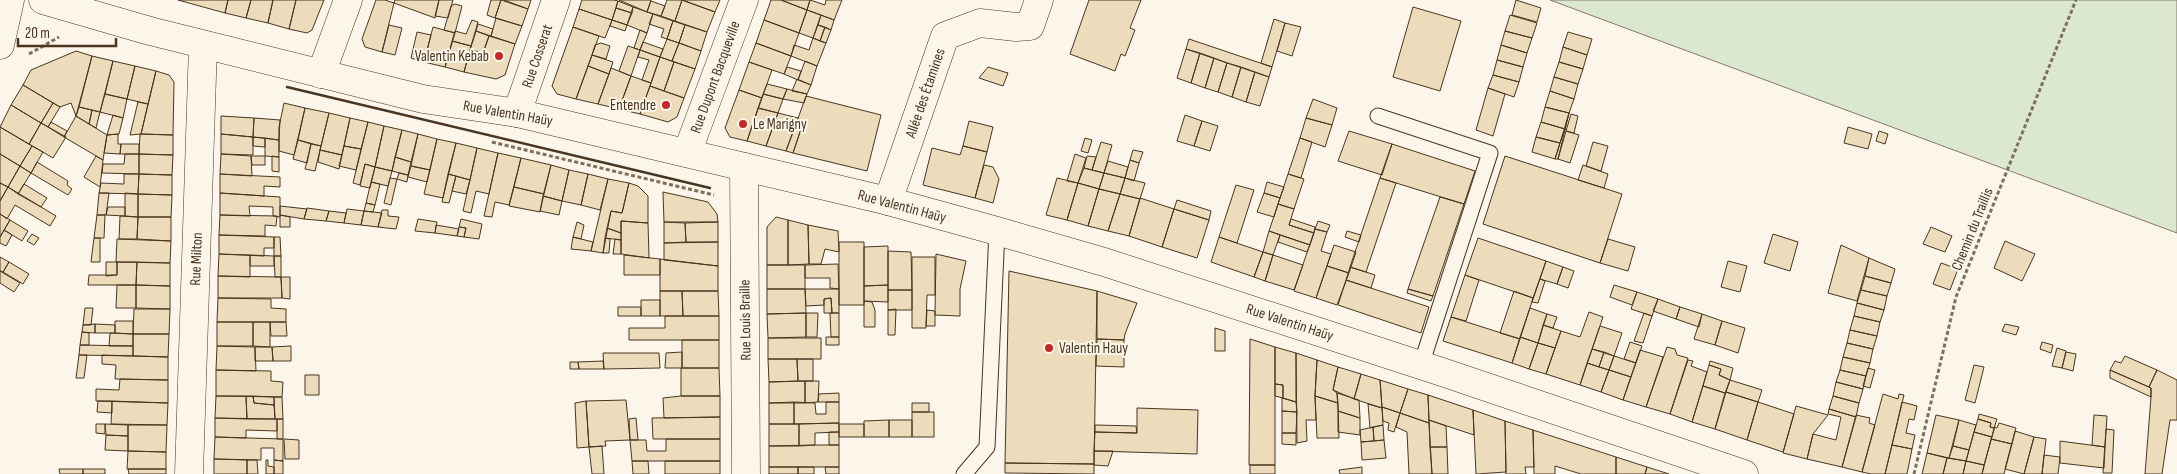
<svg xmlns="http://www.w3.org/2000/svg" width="2177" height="474" viewBox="0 0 2177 474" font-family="'Sofia Sans Condensed',sans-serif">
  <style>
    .green { fill: #dce7d0; stroke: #887966 }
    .building { fill: #ecdcbc; stroke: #4a3520 }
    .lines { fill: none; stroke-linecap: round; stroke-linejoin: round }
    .service-casing { stroke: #4a3520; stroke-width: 17 }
    .minor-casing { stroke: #4a3520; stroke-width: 29 }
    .tertiary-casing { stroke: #4a3520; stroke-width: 29 }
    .path { stroke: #7f6f5c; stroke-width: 3; stroke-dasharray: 4 2.5; stroke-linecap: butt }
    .service { stroke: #fbf6e9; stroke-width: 15 }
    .minor { stroke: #fbf6e9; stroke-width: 28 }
    .tertiary { stroke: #fbf6e9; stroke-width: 28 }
    .wall { stroke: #4a3520; stroke-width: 2.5 }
    .poi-dot { fill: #c62828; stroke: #fbf6e9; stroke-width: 2 }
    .labels { text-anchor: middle; stroke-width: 4; stroke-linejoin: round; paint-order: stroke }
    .poi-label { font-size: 15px; fill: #4a3520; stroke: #fbf6e9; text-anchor: end }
    .street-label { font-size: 15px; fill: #4a3520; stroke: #fbf6e9 }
  </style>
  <rect width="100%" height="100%" fill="#fbf6e9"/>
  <path class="green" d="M1550,0H2177V233Z"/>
  <path class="building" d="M178,0H228L225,13Z
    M228,0H251L246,18L225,13Z
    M251,0H273L268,23L246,18Z
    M273,0H296L289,29L268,23Z
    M296,0H324L312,30L307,33L289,29Z
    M376,0H385L394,3L382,52L365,47L362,39Z
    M395,0H439L435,18L394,3Z
    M439,0H453L448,18L435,16Z
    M491,0H501L495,18L487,15Z
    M501,0L528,9L522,26L495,18Z
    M504,0H531L528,9Z
    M582,0H614L618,1L612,20L579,9Z
    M619,0H651L647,12Z
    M667,0H682L675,21L661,16Z
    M682,0H720L715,12Z
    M682,0L715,12L707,32L675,21Z
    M771,0H781L807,10L799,33L764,20Z
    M781,0H810L807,10Z
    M810,0L825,5L826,0H842L834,20L807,10Z
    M1089,0H1141L1130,28L1135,30L1125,56L1121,54L1115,71L1070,54Z
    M1516,0L1541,8L1537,22L1512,15Z
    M618,1L633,7L632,13L616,8Z
    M651,1L665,6L661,16L647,12Z
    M455,4L462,6L455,33L444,30L451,6Z
    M633,7L653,14L647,33L627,25Z
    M1413,7L1461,21L1440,91L1393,77Z
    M616,8L632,13L627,25L612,20Z
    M579,9L612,20L605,38L573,27Z
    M807,10L821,15L813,38L799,33Z
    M653,14L673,21L667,39L661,37L664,29L649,24Z
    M821,15L834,20L831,30L818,25Z
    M1510,15L1537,23L1532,38L1505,31Z
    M496,18L522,26L515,44L491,36Z
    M1274,19L1285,23L1272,67L1261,63Z
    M472,20L478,22L471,46L452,41L455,31L466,34Z
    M612,20L627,25L625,31L610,26Z
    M764,20L799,33L791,56L756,43Z
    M673,21L685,25L679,43L667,39Z
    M1285,23L1301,27L1292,56L1277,51Z
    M478,24L493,29L491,36L476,31Z
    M389,25L402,28L395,55L382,52Z
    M685,25L707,32L701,51L679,43Z
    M818,25L825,27L820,41L813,38Z
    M433,27L455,33L445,67L424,62Z
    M573,27L599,36L576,99L557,94L552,86Z
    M825,27L831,30L826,43L820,41Z
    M640,30L647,33L640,50L634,48Z
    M476,31L489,36L483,53L470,50Z
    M1505,31L1532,38L1527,53L1501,45Z
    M417,32L431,35L424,62L411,58Z
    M1568,32L1592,39L1587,55L1563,47Z
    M489,36L515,44L505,75L496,79L464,72L470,50L483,53Z
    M813,38L826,43L817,66L791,56L794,45L809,50Z
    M667,39L679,43L672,61L660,57Z
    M1189,39L1272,67L1269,77L1186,49Z
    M452,41L471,46L464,72L445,67Z
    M643,42L663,49L660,57L640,50Z
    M601,43L610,46L606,59L592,55L595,45Z
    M679,43L701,51L695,69L672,61Z
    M756,43L791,56L784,74L749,62Z
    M1501,45L1527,53L1523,67L1497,60Z
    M628,46L640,50L631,76L619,71Z
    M1563,47L1587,55L1583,69L1559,62Z
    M1186,49L1200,53L1191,83L1177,78Z
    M640,50L660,57L651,83L642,80L649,60L638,57Z
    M76,51L92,56L76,116L71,103L60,107L23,85L31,70Z
    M1200,53L1214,58L1205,88L1191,83Z
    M592,55L613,62L609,74L588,66Z
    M92,56L113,61L100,112L79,107Z
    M660,57L674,62L664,91L650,86Z
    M1214,58L1227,63L1218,92L1205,88Z
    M1497,60L1523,67L1519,82L1493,75Z
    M113,61L135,66L127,99L105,94Z
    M805,61L817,66L811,85L798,80Z
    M674,62L695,69L684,98L664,91Z
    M749,62L772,70L762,98L739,90Z
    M1559,62L1583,69L1578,84L1554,77Z
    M1227,63L1241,67L1232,97L1218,92Z
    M135,66L156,71L148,104L127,99Z
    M588,66L609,74L598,104L576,99Z
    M787,67L801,71L798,80L784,74Z
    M988,67L1008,73L1003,86L979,78Z
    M1241,67L1255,72L1246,102L1232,97Z
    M611,68L631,76L619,109L598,104Z
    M156,71L169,75L174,82L173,135L141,134Z
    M1255,72L1269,77L1260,106L1246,102Z
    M1493,75L1519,82L1514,97L1488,88Z
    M631,76L651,83L640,114L619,109Z
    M1554,77L1578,84L1574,99L1550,91Z
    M797,79L811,85L807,94L792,91Z
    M767,84L787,89L783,99L763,94Z
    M23,85L53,103L41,123L11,105Z
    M650,86L684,98L677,117L668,122L640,114Z
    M1488,88L1505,94L1493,136L1476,130Z
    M787,89L807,94L804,103L783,99Z
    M739,90L762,98L747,141L730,137L725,128Z
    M1550,91L1574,99L1569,113L1545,107Z
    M105,94L127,99L123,118L100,112Z
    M763,94L783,99L778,113L758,108Z
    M806,96L881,115L867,171L793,153L802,126L796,124Z
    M1313,99L1337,108L1332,125L1306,118Z
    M138,102L148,104L141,134L130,135Z
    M53,103L60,107L48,127L41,123Z
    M284,103L305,108L294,155L279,151V127Z
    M11,105L41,123L29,144L0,127Z
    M79,107L92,110L89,124L76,116Z
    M1545,107L1569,113L1565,129L1541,122Z
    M305,108L329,113L321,146L298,140Z
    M758,108L778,113L766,146L747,141Z
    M92,110L100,112L96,128L89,124Z
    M329,113L350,118L342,155L320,150Z
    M778,113L798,118L786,151L766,146Z
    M1569,113L1558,159H1555L1560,143Z
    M1571,114L1578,116L1574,133L1566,131Z
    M113,115L123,118L119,134L107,135Z
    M1185,115L1202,121L1194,146L1177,141Z
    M76,116L107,135L103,160L64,137Z
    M221,116L254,118L253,137L221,134Z
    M254,118L280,120L279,140L253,137Z
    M350,118L368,122L361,149L344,146Z
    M1306,118L1332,125L1325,147L1300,138Z
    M969,121L993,127L987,152L963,146Z
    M1202,121L1218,126L1210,151L1194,146Z
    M51,122L67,131L64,137L48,127Z
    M368,122L384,126L375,167L365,164L360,185L353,183Z
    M1541,122L1565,129L1560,143L1536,137Z
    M41,123L66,137L53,158L29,144Z
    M796,124L802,126L793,153L786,151Z
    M384,126L402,130L392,171L375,167Z
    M0,127L32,146L20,166L0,154Z
    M1848,127L1872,134L1868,149L1844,143Z
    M402,130L418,134L411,162L395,157Z
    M1349,131L1392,144L1382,175L1338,161Z
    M1566,131L1579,135L1570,163L1558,159Z
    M1879,131L1888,134L1885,144L1876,141Z
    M118,134V144H121L120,154L104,153L107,135Z
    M140,134L173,135V155L139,154Z
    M221,134L253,137V155L221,154Z
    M418,134L437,139L430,170L411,166Z
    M253,137L265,138V147L253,146Z
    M1536,137L1560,143L1555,159L1532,152Z
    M265,138L279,140V157L265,156Z
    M1085,138L1092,140L1088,153L1081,151Z
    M1300,138L1312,142L1301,178L1288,174Z
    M437,139L456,143L443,198L424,194Z
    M298,140L311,144L307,163L293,159Z
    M1101,142L1112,145L1104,173L1092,170Z
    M1593,142L1608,146L1601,171L1586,166Z
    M456,143L477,148L470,180L448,174Z
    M121,144H139V154H120Z
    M311,144L321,146L315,171L305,169Z
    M1392,144L1475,171L1464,204L1380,178Z
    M32,146L43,152L31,173L20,166Z
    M344,146L361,149L356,170L339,166Z
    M963,146L987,152L975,198L923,185L932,148L960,155Z
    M477,148L498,153L489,194L476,191L471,213L463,211Z
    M320,150L342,155L339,169L318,162Z
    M1133,150L1143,152L1139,163L1130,160Z
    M498,153L521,158L509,205L495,202L492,217L484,216Z
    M0,154L20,166L8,187L0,183Z
    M125,154H139V174L102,173L103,164H124Z
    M139,154L173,155L172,175L139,174Z
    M221,154L251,156L252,176L220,174Z
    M1075,154L1086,158L1078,183L1067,181Z
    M96,156L103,160L100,187L84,177Z
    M251,156H265V165H252Z
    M272,156L279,157V172L272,171Z
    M1087,156L1096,157L1092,170L1084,168Z
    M1505,156L1622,194L1600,263L1483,224Z
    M395,157L411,162L408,175L392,171Z
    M521,158L551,165L544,194L514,187Z
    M1130,160L1139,163L1134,181L1125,178Z
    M1108,161L1128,167L1125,178L1104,173Z
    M37,162L68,181L67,185L72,189L68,195L31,173Z
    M365,164L375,167L370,188L360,186Z
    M551,165L569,170L562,201L543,196Z
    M984,165L993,167L999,179L993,203L975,198Z
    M1583,165L1608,174L1604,188L1578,180Z
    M20,166L31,173L18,194L8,187Z
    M411,166L430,170L427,182L408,177Z
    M375,167L392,171L388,186L371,182Z
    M1084,168L1104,173L1099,189L1078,183Z
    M569,170L588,174L581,205L562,201Z
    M399,173L408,175L407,182L397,179Z
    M1104,173L1125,178L1120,194L1099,189Z
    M124,174H139L138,194L99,193L101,183L124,184Z
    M139,174L172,175V195L138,194Z
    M220,174L280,177V187L264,186V196L220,193Z
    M448,174L456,176L449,203L442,202Z
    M588,174L608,179L600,210L581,205Z
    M1288,174L1304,179L1294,209L1278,204Z
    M456,176L470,180L466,194L452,191Z
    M390,178L397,179L391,205L384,203Z
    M1057,178L1078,183L1067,220L1046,215Z
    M1125,178L1145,183L1140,199L1120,194Z
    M1380,178L1396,183L1366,272L1350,267Z
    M608,179L629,183L622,213L611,211L603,253L591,251Z
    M371,182L380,184L375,205L366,203Z
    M1267,182L1284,187L1280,198L1264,193Z
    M0,183L8,187L0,201Z
    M629,183L638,186L648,196V223L621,221V233L607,228L611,211L622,213Z
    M1078,183L1099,189L1088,226L1067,220Z
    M24,184L47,198L41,207L18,194Z
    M1236,185L1254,190L1237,243L1219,237Z
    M8,187L56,216L50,226L15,205L7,219L0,214V201Z
    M514,187L544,194L540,212L509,206Z
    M1099,189L1120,194L1108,231L1088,226Z
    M663,192L708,202L717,214L718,222H664Z
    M99,193H109L106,215H97Z
    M125,193L138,194V217L125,216Z
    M220,193L280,197V217L273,216V207L249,206L250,216L220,215Z
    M1264,193L1280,198L1274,217L1257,212Z
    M138,194L172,195L171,217H138Z
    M1120,194L1140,199L1129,236L1108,231Z
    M543,196L562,201L559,215L540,211Z
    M1440,197L1464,204L1433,296L1408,289Z
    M1140,198L1174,209L1162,247L1129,236Z
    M1177,200L1211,211L1209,220L1174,209Z
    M366,203L375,205L373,212L364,211Z
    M1278,204L1294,209L1289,225L1314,233L1310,245L1269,231Z
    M280,206L307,209L304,219L280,215Z
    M108,207H125V216L106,215Z
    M307,208L329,211L326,221L304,219Z
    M347,209L364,211L361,225L344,223Z
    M1174,209L1209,220L1197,258L1162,247Z
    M382,210H388V216L399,217L396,229L378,227Z
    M329,211L346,213L344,223L326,221Z
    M364,211L382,213L378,227L361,225Z
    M0,214L10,220L0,237Z
    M97,215H105L104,238H94Z
    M220,215L277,216L276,226L265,225V236L219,235Z
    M280,215L290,217V227H280Z
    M120,216L138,217L137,239H119Z
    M138,217H171V241L137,239Z
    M776,217L788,220V265H767V227Z
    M418,219L437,222L435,233L415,231Z
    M461,219L482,224L479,239L464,237L466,228L459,227Z
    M1291,219L1315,227L1314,233L1289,225Z
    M10,220L28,231L22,241L4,230Z
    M788,220L808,225L809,264L788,265Z
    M621,221L648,223L649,258L621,254Z
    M1318,221L1330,225L1327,232L1315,229Z
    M577,222L584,225L581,239L573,237Z
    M664,222L685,223L686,242L664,243Z
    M718,222V242H686L685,223Z
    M436,225L459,229L457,236L435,233Z
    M808,225L838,231L839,252L825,249L821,264H809Z
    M459,227L466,228L464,237L457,236Z
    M1931,227L1952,236L1945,252L1923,244Z
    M607,228L621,233V240L605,238Z
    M1315,229L1327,232L1321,251L1331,254L1316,298L1294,291Z
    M4,230L12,235L6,246L0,243V237Z
    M1269,231L1280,235L1273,255L1263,252Z
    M1347,231L1361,235L1359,242L1345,237Z
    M32,234L39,238L34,245L27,241Z
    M1773,234L1798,242L1790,271L1764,263Z
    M219,235L274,237V248H264V256L219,254Z
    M1280,235L1310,245L1307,252L1278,242Z
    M274,237H280L281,256H274Z
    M573,237L593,242L591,251L571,249Z
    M1219,237L1263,252L1254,277L1211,262Z
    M94,238H100V262H91Z
    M605,238L610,239L609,253H603Z
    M1478,238L1546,261L1533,298L1465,275Z
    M117,239L171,241L170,263L116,262Z
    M615,239L621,240V254H613Z
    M1608,239L1635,247L1628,271L1600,263Z
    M2005,241L2035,254L2022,281L1994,268Z
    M718,242V266L664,260V243Z
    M839,242H864V305H839Z
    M1334,245L1356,252L1349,273L1327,266Z
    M1841,245L1869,258L1857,301L1828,293Z
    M888,246V285L864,286V247Z
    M888,251L911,252L912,290H888Z
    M1263,252L1273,255L1265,281L1254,277Z
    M219,254L250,255V277L218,276Z
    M936,254L966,261L960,289V316L935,315Z
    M250,255L274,256V266H250Z
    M624,255L660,259V275H624Z
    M1273,255L1303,265L1294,290L1265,281Z
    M274,256H281V277H275Z
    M0,257L9,262L3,272L0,271Z
    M912,257H935V295H927L926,328H912Z
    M1869,258L1895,269L1891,283L1865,276Z
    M660,259L718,266V291H660Z
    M1546,261L1563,267L1557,284L1540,279Z
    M1728,261L1747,266L1740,292L1721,287Z
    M9,262L29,274L23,284L3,272Z
    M106,262H117V275L106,276Z
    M117,262H137L136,285H88L89,275H117Z
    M137,262L170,263V286L136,285Z
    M1941,263L1958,269L1950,290L1933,284Z
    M838,264L839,289L830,288V278H805V265Z
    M767,265H805V289H767Z
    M1327,266L1349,273L1337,305L1316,298Z
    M1350,267L1375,275L1371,288L1346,280Z
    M1563,267L1574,271L1568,288L1557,284Z
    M0,271L20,283L14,292L0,283Z
    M1009,271L1097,291L1094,464L1005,463Z
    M1465,275L1479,280L1466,321L1451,317Z
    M218,276L281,277L282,298H218Z
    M1865,276L1891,283L1887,296L1861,290Z
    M281,277H290V299L282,298Z
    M1540,279L1545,281L1538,303L1532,302Z
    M1346,280L1429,307L1421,333L1338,305Z
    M117,285H136V308H116Z
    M136,285L170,286V309L136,308Z
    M888,285V302L864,301V286Z
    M1614,285L1637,292L1632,305L1610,297Z
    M767,289H805L806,313L767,314Z
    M805,289H839V313H832L831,298L824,299V305L806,306Z
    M1408,289L1433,296L1431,301L1407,293Z
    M888,290H912V310H888Z
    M1861,290L1887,296L1884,310L1857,303Z
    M660,291H682L683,316H660Z
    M682,291H718L719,316H683Z
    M1097,291L1137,303L1125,334L1124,340L1097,339Z
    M1514,291L1533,298L1520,339L1500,333Z
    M1637,292L1658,299L1652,316L1631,309Z
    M218,298L271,299V308L286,309V322H217Z
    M831,298L832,313H824V299Z
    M1658,299L1680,307L1676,319L1653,311Z
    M641,300H660V316H641Z
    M864,301L872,302L875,310V327H864Z
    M1857,303L1884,310L1880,322L1854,316Z
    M618,307H641V316H618Z
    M1680,307L1702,314L1699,327L1676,319Z
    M85,308H93L91,325H83Z
    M1530,308L1547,314L1538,343L1520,337Z
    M134,309H170L169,334H133Z
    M896,309L895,335H888V310Z
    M927,310L935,311V326H926Z
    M1589,312L1603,317L1580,385L1546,374L1561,331L1580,337Z
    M806,313H818L817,337H806Z
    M806,313V337L768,338L767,314Z
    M830,313H839V337H831Z
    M1644,313L1652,316L1643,343L1634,341Z
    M1547,314L1557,317L1553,328L1543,325Z
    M1702,314L1722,321L1715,345L1694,339Z
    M665,316H719V340H629V328H665Z
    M1854,316L1880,322L1877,336L1850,330Z
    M1451,317L1520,339L1512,363L1443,341Z
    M115,321H133V334L115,333Z
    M1722,321L1745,328L1738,353L1715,345Z
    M217,322H253V346H217Z
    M253,322H270V347L253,346Z
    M270,322H286L287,336H271Z
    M95,324L115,325V333H95Z
    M95,324V333L82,332L83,325Z
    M2005,324L2019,327L2016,335L2002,331Z
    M1543,325L1561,331L1555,348L1538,343Z
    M1600,326L1622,333L1614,356L1592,349Z
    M1215,328L1225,331V351H1215Z
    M1850,330L1877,336L1873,349L1847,343Z
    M82,332L89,333V345H80Z
    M110,333L133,334V346H109Z
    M133,334H169L168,357L133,356Z
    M826,337H839V345H826Z
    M1520,337L1538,343L1529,369L1512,363Z
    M768,338H821V359H768Z
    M1097,339L1124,340V367L1096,366Z
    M1250,339L1275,347V465H1249Z
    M682,340H719V368H682Z
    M1630,342L1642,346L1636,363L1624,359Z
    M2042,342L2053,345L2051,353L2040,349Z
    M1538,343L1555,348L1546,374L1529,369Z
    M1847,343L1873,349L1870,363L1843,357Z
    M80,345L133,346V356L79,355Z
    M217,346L255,347L256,371L216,370Z
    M291,346V361H273L272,347Z
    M255,347H272L273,361H255Z
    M1275,347L1296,353V402L1283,398V385L1275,384Z
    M1667,347L1675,349L1677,355L1688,358L1670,414L1646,407Z
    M2057,348L2066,351L2062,368L2052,366Z
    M1592,349L1604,352L1599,367L1587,363Z
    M1640,350L1663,357L1646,407L1623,400Z
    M682,352V368H665L666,353Z
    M1604,352L1614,356L1609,370L1599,367Z
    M2066,352L2076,354L2073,371L2062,368Z
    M603,353H659L660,368L604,369Z
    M1296,353L1317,360L1315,396L1316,420H1306L1307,441L1297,443Z
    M79,355H87L84,378H76Z
    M102,355L168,357V380L115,379L116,365L102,364Z
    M1614,356L1636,363L1631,377L1609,370Z
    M2125,356L2157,370L2149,387L2110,370L2115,361L2121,363Z
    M1843,357L1870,363L1866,376L1840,370Z
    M768,359H797L798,381L769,382Z
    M797,359H813V381H798Z
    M1317,360L1338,367L1333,390L1337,393L1338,403L1315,396Z
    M1688,360L1693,361L1691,366L1707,372L1692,422L1670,414Z
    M603,361L604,369H579L578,362Z
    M1710,361L1733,368L1730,380L1719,375L1721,369L1709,365Z
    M570,362H578L579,369H570Z
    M1587,363L1609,370L1601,392L1580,385Z
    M1709,365L1721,369L1719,375L1730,380L1725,393L1703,386Z
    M1974,365L1984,367L1975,403L1965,400Z
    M1338,367L1361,374L1354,399L1333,390Z
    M681,368H719L720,396H681Z
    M1868,368L1875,370L1870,388L1863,386Z
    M216,370L271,371V381L283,382L282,397L216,396Z
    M1609,370L1631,377L1623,400L1601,392Z
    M1840,370L1866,376L1863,389L1836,382Z
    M2110,370L2151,388V397L2110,378Z
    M2157,370L2177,380V420H2170L2162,474H2145L2151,397V388L2149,387Z
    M1361,374L1380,380L1382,408L1354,399Z
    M305,375H319V395H305Z
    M120,379L168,380V403L96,401V389L119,390Z
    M1380,380L1408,389L1400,413L1382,407Z
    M1730,380L1762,390L1758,402L1726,392Z
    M805,381V403H769V382Z
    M805,381H819L818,402L805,403Z
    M1836,382L1863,389L1859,403L1833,396Z
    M1275,384L1283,385V398L1275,396Z
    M1703,386L1725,393L1715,429L1692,422Z
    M1408,389L1428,395L1429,423L1400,413Z
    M1726,392L1758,402L1747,440L1715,429Z
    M839,393V402H818L819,394Z
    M1337,393L1359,400L1360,418L1338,411Z
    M1883,394L1898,399L1899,394L1904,395L1885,474H1871L1862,472Z
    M1428,395L1473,410L1474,435L1429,420Z
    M216,396H246L247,419L215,418Z
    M246,396H253L254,403L274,405L275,419H247Z
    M253,396L274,397V405L254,403Z
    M681,396H720V417L664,418L663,398Z
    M1315,396L1338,403L1339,438H1317Z
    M1833,396L1859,403L1856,417L1829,409Z
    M274,397H282L283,419H275Z
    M1282,398L1296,402L1297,412L1282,411Z
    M626,400L630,440L605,441L606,446L589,447L586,401Z
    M98,401H112V413L97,412Z
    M112,401L168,403L167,425L111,424Z
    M586,401L589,447L577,448L575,403Z
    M794,402L815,403L816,414H826V402H839V423L794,424Z
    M794,402V424H769V403Z
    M1758,402L1794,414L1783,452L1747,440Z
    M1902,402L1917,406L1914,420L1909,419L1906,433L1915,435L1912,449L1892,445Z
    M912,403H929V412H912Z
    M1368,404L1382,408L1383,425L1370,428Z
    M1796,406L1828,415L1813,434L1807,459L1783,453Z
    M1382,407L1400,413L1394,432L1388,430L1389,423L1383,421Z
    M1137,408L1198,410L1197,454L1094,451L1095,432L1137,433Z
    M1829,409L1856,417L1842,467L1807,459L1813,434L1836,440L1841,417L1828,414Z
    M1473,410L1505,421L1506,472L1476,474Z
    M1282,411L1297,412L1296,433H1282Z
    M1338,411L1360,418V435L1338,432Z
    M912,412H934V437H912Z
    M1400,413L1429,423L1432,474H1409L1407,432L1396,427Z
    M1979,414L1997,419L1994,428L1990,427L1991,423L1978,419Z
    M1856,415L1870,418L1869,423L1875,425L1862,472L1842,467Z
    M1936,415L1959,420L1949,458L1927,453Z
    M2094,415L2107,416L2105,447L2092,445Z
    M720,417V439H653L652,418Z
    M215,418L277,419V431L246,430V438L215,437Z
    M636,418L638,440H630L629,419Z
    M277,419H283V439H277Z
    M1978,419L1991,423L1990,427L1994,428L1992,437L1974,432Z
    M889,420H912V437H889Z
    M889,420V437H864V421Z
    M1429,420L1446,426L1447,447H1430Z
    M1959,420L1976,425L1969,450L1953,446Z
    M1505,421L1533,430L1534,467H1525L1526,474H1506Z
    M839,423V432L815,433V445L799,446V424Z
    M1999,423L2016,428L2012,444L1991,439L1995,427L1997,428Z
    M96,424H105V434L96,433Z
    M105,424L128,425V436L106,435Z
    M769,424H799V446H769Z
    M839,424H864V437H839Z
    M128,425H167L166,452L128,451Z
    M1095,425L1136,426L1137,433L1095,432Z
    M1383,425L1384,440L1374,441L1373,427Z
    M1373,427L1374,441L1361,442L1360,430Z
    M2106,429L2114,430L2112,473H2103Z
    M1533,430L1616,457V474H1581L1555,466V474H1534Z
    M2015,431L2034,437L2024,474L2005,469Z
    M829,432H839V445H829Z
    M1974,432L1992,437L1984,465L1966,461Z
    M1282,433H1296V445L1282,444Z
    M106,435L128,436V451L105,450Z
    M215,437L283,439V461L274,460V448H261V460L214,459Z
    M2034,437L2046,439L2042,474H2024Z
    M284,439L299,440V459H285Z
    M666,439H720V461H632L630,440H646L647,451H666Z
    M1991,439L2012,444L2004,474H1982Z
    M1384,440L1386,458L1362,460L1361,442Z
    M2060,441L2105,447L2104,468L2060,463Z
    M815,445H839V467H769V446Z
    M1892,445L1912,449L1907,474H1885Z
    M602,446L604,474H592L589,447Z
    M1953,446L1969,450L1966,461L1949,458Z
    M1430,447H1447L1448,474H1432Z
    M128,451L166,452V469H127Z
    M1094,451H1113L1108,466L1094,465Z
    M1927,453L1947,458L1943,474H1922Z
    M2044,455L2060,457L2058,474H2042Z
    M1616,457L1647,467L1645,474H1616Z
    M1947,458L1966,461L1963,474H1943Z
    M214,459L247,460V474H214Z
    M247,460H257L258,474H247Z
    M266,460H268V466L274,467V474H266Z
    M274,460L283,461V474H274Z
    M632,461H648L649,474H633Z
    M665,461H720V474H665Z
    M1966,461L1984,465L1982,474H1963Z
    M1005,463L1094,464V474L1005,473Z
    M1250,465H1275V474H1250Z
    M769,467H798V474H769Z
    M798,467H814V474H798Z
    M825,467H839V474H826Z
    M1362,467V474H1340L1339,470Z
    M1647,467L1669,474H1645Z
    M59,469H83V474H60Z
    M83,469H105V474H83Z
    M128,469H166V474H129Z"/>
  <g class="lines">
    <defs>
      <path id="service" d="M1378,116L1490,153L1421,365
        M964,474L987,447L997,231"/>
      <path id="minor" d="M0,45L10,0
        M321,74L348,0
        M517,113L556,0
        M687,153L744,0
        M744,167L746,474
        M888,201L945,36L980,23L1016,27L1030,26L1039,0
        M189,474L203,45"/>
      <path id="tertiary" d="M43,0L150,31L423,99L517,113L888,201L997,231L1104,262L1442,372L1744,474"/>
    </defs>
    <use href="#service" class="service-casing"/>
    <use href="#minor" class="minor-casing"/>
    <use href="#tertiary" class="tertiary-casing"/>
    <path class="path" d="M29,54L59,37
      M492,142L714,195
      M1914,474L1956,297L2076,0"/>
    <use href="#service" class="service"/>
    <use href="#minor" class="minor"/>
    <use href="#tertiary" class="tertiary"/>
    <path class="wall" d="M287,87L710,188"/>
  </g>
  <g class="poi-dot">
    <circle cx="499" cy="56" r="5"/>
    <circle cx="666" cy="105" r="5"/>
    <circle cx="743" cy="124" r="5"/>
    <circle cx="1049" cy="348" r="5"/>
  </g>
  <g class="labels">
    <g class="poi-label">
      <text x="489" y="61">Valentin Kebab</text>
      <text x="656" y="110">Entendre</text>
      <text x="753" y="129" text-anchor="start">Le Marigny</text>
      <text x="1059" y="353" text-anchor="start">Valentin Hauy</text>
    </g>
    <g class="street-label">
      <text transform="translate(537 56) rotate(-71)" y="5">Rue Cosserat</text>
      <text transform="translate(715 77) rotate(-70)" y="5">Rue Dupont Bacqueville</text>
      <text transform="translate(925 93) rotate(-71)" y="5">Allée des Étamines</text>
      <text transform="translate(508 113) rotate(10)" y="5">Rue Valentin Haüy</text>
      <text transform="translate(902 206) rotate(15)" y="5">Rue Valentin Haüy</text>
      <text transform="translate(1972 229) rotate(-68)" y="5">Chemin du Traillis</text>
      <text transform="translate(196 259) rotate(-88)" y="5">Rue Milton</text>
      <text transform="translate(745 320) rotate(-91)" y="5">Rue Louis Braille</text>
      <text transform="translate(1290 322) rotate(18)" y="5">Rue Valentin Haüy</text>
    </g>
  </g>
  <path d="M18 38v8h98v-8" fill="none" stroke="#4a3520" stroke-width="2.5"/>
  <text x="25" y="38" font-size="15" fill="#4a3520" stroke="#fbf6e9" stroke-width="4" paint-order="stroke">20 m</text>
</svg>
